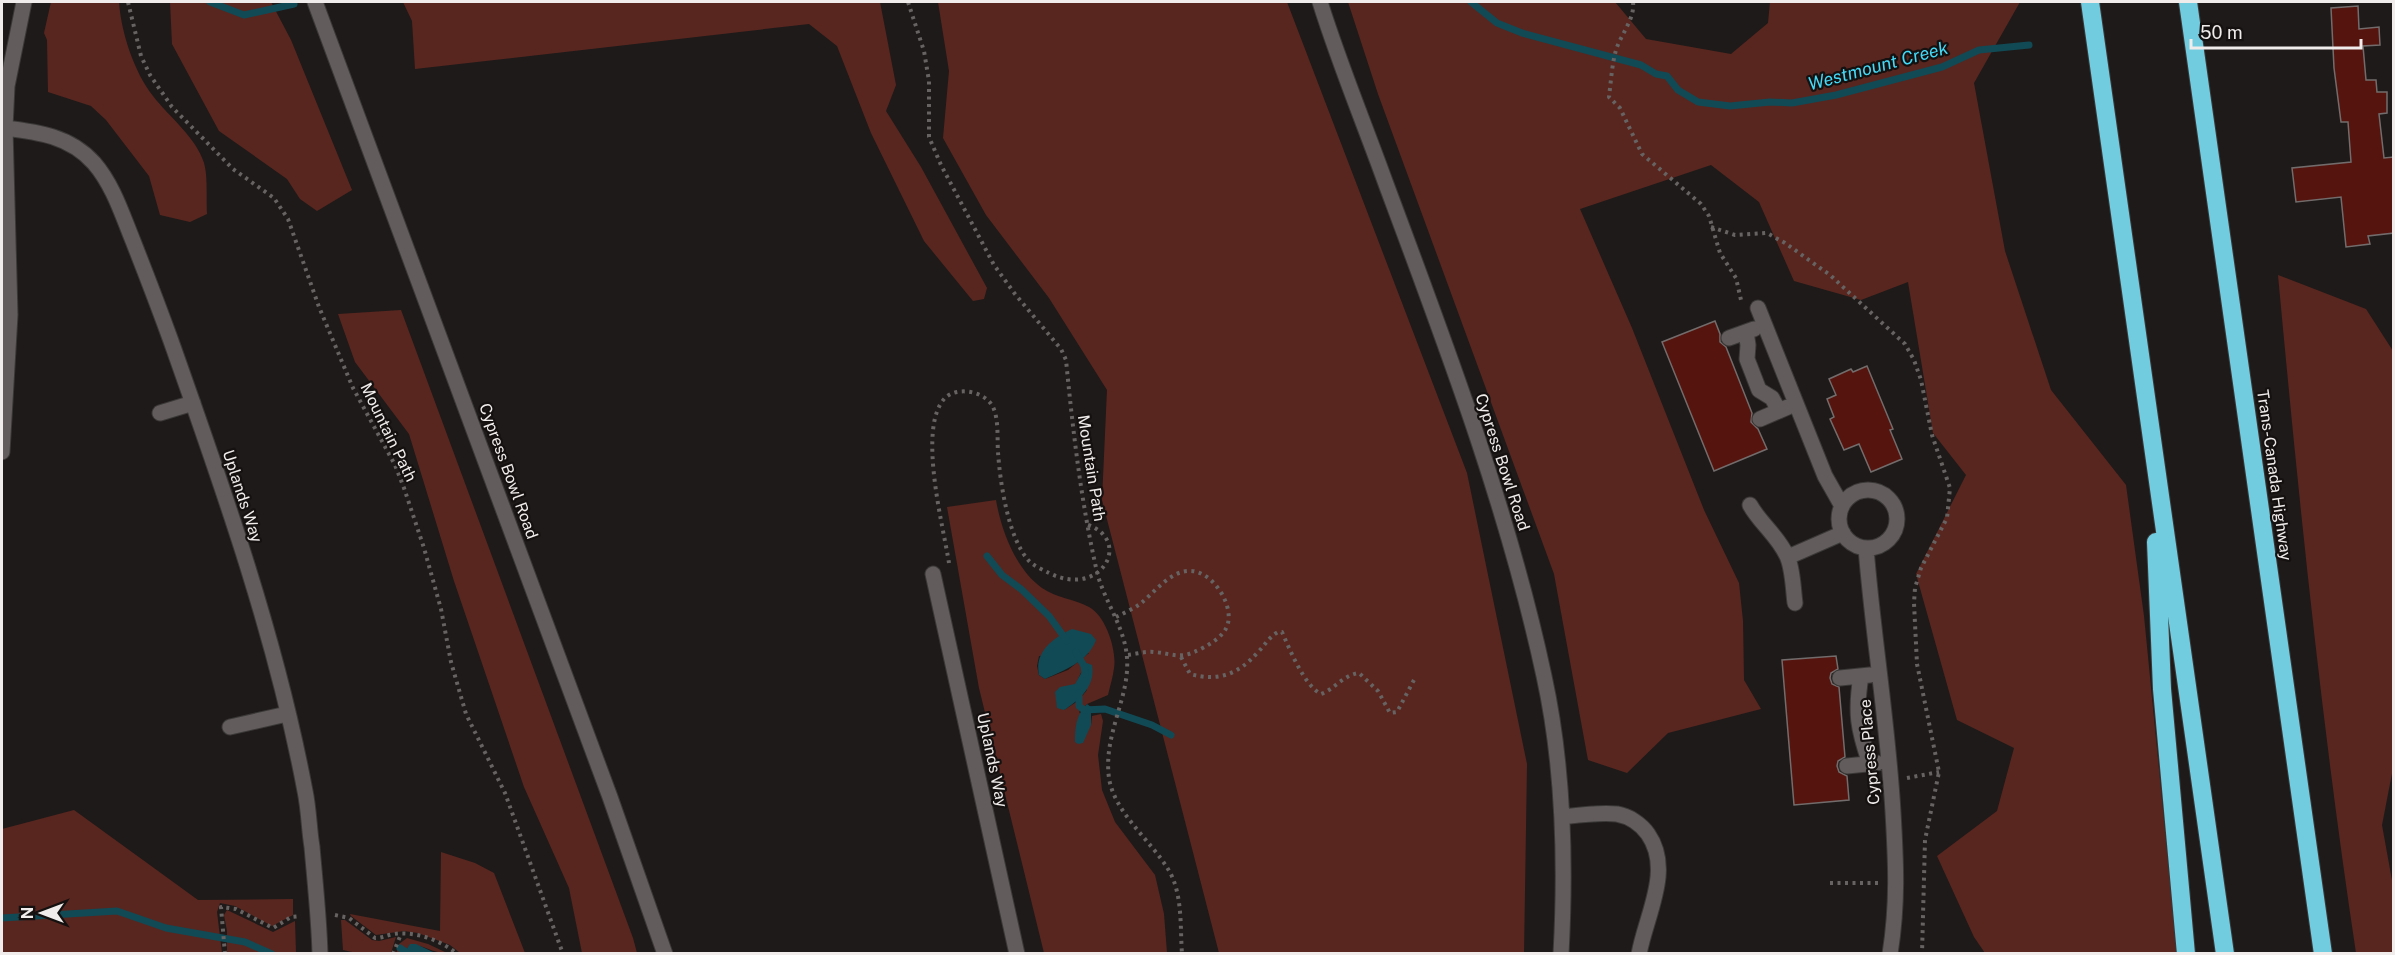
<svg xmlns="http://www.w3.org/2000/svg" width="2395" height="955" viewBox="0 0 2395 955" font-family="'Public Sans',sans-serif">
  <style>
    .green { fill: #58261f; fill-rule: evenodd }
    .water { fill: #114a55 }
    .lines { fill: none; stroke-linecap: round; stroke-linejoin: round }
    .stream { stroke: #114a55; stroke-width: 7 }
    .building { fill: #56140e; stroke: #726d6c; stroke-width: 1.5 }
    .minor-casing { stroke: #3b3838; stroke-width: 17 }
    .highway-casing { stroke: #3b3838; stroke-width: 20 }
    .path { stroke: #666362; stroke-width: 4; stroke-dasharray: 3 4.5; stroke-linecap: butt }
    .minor { stroke: #625d5c; stroke-width: 15 }
    .highway { stroke: #72cce0; stroke-width: 18 }
    .labels { text-anchor: middle; stroke-width: 4.5; stroke-linejoin: round; paint-order: stroke }
    .street-label { font-size: 16px; fill: #efeceb; stroke: #151110 }
    .water-label { font-size: 18px; font-style: italic; fill: #43daf8; stroke: #151110 }
  </style>
  <rect width="100%" height="100%" fill="#1e1a19"/>
  <path class="green" d="M51,2H119C121,32 134,72 153,96C169,117 196,137 204,163C208,177 206,198 207,214L190,222L160,215L149,176L106,120L91,106L48,92L47,40L44,33Z
    M170,2H271L291,40L352,190L317,211L300,199L287,179L219,131L172,44Z
    M403,2H880L896,85L886,111L921,167L987,288L984,299L973,301L924,241L871,133L837,46L809,24L415,69L412,21Z
    M938,2H1287L1467,473L1527,764L1524,953H1219L1102,500L1107,390L1049,298L986,215L943,138L949,71Z
    M1348,2H1615L1646,39L1731,54L1768,23L1770,2H2020L1974,83L2005,251L2051,390L2126,485L2144,616L2177,953H1985L1974,937L1937,856L1997,811L2014,748L1957,720L1916,574L1966,475L1933,433L1908,282L1861,300L1794,281L1759,202L1711,165L1580,209L1632,328L1704,510L1739,583L1743,621L1744,680L1761,709L1668,733L1627,773L1588,760L1554,574L1378,94Z
    M2278,275L2366,309L2393,351L2394,763L2382,825L2393,886V953H2356C2322,728 2299,502 2278,275Z
    M401,310L633,938L637,953H582L569,888L524,787L454,581L409,434L355,362L338,314Z
    M996,500C1001,530 1016,570 1042,588C1056,598 1074,599 1089,607C1106,616 1117,651 1114,668C1113,677 1110,686 1108,695L1087,704L1079,712L1091,725L1092,716L1101,714L1103,721L1098,755L1102,790L1115,822L1155,875L1164,914L1167,953H1044L979,688L947,507ZM1089,653L1068,670L1045,679L1039,675L1037,666L1039,656ZM1084,666L1087,690L1078,701L1064,710Z
    M74,810L198,900L293,899V915L272,926L235,906L220,903L217,912L222,953H2V829Z
    M441,852L475,863L494,873L525,953H460L450,945L418,933L404,931L376,935L351,916L350,914L440,931Z
    M227,910L273,932L295,921L296,953H227V931L224,915Z
    M341,920H345L372,940L379,941L396,937L391,953H357L343,950Z
    M407,938L428,944L447,953C431,953 423,944 410,945L404,953L396,954L399,944Z"/>
  <path class="water" d="M1072,629L1091,634L1096,640C1088,662 1064,670 1045,679L1039,675C1034,652 1053,638 1072,629Z
    M1087,663L1092,665C1096,686 1079,700 1064,710L1057,708L1055,692L1060,687L1075,684Z
    M1087,704L1091,707V725L1083,743L1078,744L1075,742C1075,727 1076,715 1087,704Z
    M410,944H416L435,953H404Z"/>
  <g class="lines">
    <path class="stream" d="M210,2L244,15L294,4
      M1471,2L1497,23L1522,33L1641,65L1656,74L1667,76L1678,90L1698,102L1730,106L1770,102L1792,103L1836,95L1942,67L1979,50L2029,45
      M987,556L1002,575L1021,589L1049,616L1067,641
      M1076,652L1084,666L1085,674
      M1079,693V706L1084,710L1105,709L1152,725L1171,735
      M2,918L117,911L166,928L245,942L272,954
      M400,948L409,954"/>
  </g>
  <path class="building" d="M2358,6L2359,29L2379,27L2380,45L2363,46L2366,80H2376L2377,92H2387V113L2379,114L2384,158L2394,157V233L2368,236L2370,244L2346,247L2341,197L2296,202L2292,168L2351,162L2348,122H2341L2334,68L2331,8Z
    M1715,321L1720,334V342L1726,347L1752,413L1751,422L1758,429L1767,449L1714,471L1662,342Z
    M1867,366L1893,429L1890,430L1902,459L1871,472L1859,444L1844,450L1830,419L1834,417L1827,399L1836,395L1829,379L1851,369L1853,372Z
    M1836,656L1838,669L1831,673L1830,678L1832,684L1839,687L1845,757L1838,761L1837,766L1839,772L1847,776L1849,800L1794,805L1782,660Z"/>
  <g class="lines">
    <defs>
      <path id="minor" d="M315,2L610,797L665,954
        M1320,2C1339,63 1364,123 1386,184C1446,345 1508,508 1544,676C1564,767 1566,862 1561,954
        M5,128C38,132 70,136 94,163C113,185 122,214 133,241C146,274 159,308 171,341C223,488 276,637 305,791C309,810 309,829 312,847C315,882 319,918 320,954
        M1758,308L1825,476L1842,506
        M1746,332L1748,345L1747,359L1759,390L1772,398L1779,411
        M1729,338L1754,329
        M160,413L193,403
        M1760,419L1788,407
        M2,452L10,315L5,128L7,86L24,2
        M1839 519a29 29 0 1 1 58 0a29 29 0 1 1-58 0Z
        M1750,505C1760,523 1778,536 1787,556C1793,569 1793,588 1795,603
        M1866,548C1873,636 1888,724 1893,812C1896,863 1898,903 1890,954
        M1788,557L1843,533
        M933,574L1017,954
        M1861,676C1855,713 1858,729 1870,764
        M1840,678L1870,675
        M230,727L287,714
        M1847,766L1877,763
        M1562,817C1579,815 1600,812 1617,814C1629,816 1641,824 1648,834C1673,870 1646,915 1639,954"/>
      <path id="highway" d="M2090,2L2225,954
        M2188,2L2323,954
        M2156,542L2162,689L2186,954"/>
    </defs>
    <use href="#minor" class="minor-casing"/>
    <use href="#highway" class="highway-casing"/>
    <path class="path" d="M128,2L141,56L150,75L172,107L233,169L274,198L288,219L319,307L353,388L395,465L404,488L424,548L441,609L451,662L466,714L505,793L563,954
      M908,2L924,51L929,81V137L941,165L994,265L1015,294L1061,349L1066,360C1073,431 1081,502 1097,572C1104,601 1125,627 1127,658C1130,698 1103,734 1109,778C1114,812 1151,841 1168,869C1183,893 1180,927 1182,954
      M1633,2C1635,19 1621,34 1616,50C1612,64 1611,81 1609,97L1620,108L1642,154L1701,204L1709,216L1720,253L1736,278L1741,300
      M1711,227L1735,235L1767,233L1785,243L1830,275L1905,344L1914,360L1921,380L1932,435L1950,488L1947,518L1921,568L1915,588L1914,603L1917,664L1939,772L1925,840L1922,954
      M949,563C943,525 917,427 945,398C957,386 985,391 993,407C999,420 997,438 998,452C1000,482 1008,538 1029,561C1034,566 1043,570 1049,573C1101,599 1133,541 1088,525
      M1116,617C1124,613 1133,609 1140,604C1154,593 1169,572 1188,571C1211,569 1233,603 1228,623C1225,637 1206,647 1194,652C1179,659 1169,653 1154,652C1146,651 1136,654 1127,655
      M1181,657L1190,674C1218,682 1239,674 1258,652C1265,645 1269,637 1278,632H1282C1290,650 1304,685 1321,694C1335,689 1343,675 1359,673L1378,691L1390,713L1397,712L1415,678
      M1907,778L1939,772
      M1830,883H1879
      M335,915L349,918L375,938C382,938 387,935 394,934C415,931 441,940 457,954
      M225,954L221,907L236,909L273,928L291,917L301,916
      M393,954L401,934"/>
    <use href="#minor" class="minor"/>
    <use href="#highway" class="highway"/>
  </g>
  <g class="labels">
    <g class="street-label">
      <text transform="translate(389 432) rotate(64)" y="6">Mountain Path</text>
      <text transform="translate(1503 462) rotate(72)" y="6">Cypress Bowl Road</text>
      <text transform="translate(1092 468) rotate(81)" y="6">Mountain Path</text>
      <text transform="translate(509 471) rotate(70)" y="6">Cypress Bowl Road</text>
      <text transform="translate(2275 475) rotate(82)" y="6">Trans-Canada Highway</text>
      <text transform="translate(243 496) rotate(72)" y="6">Uplands Way</text>
      <text transform="translate(1869 752) rotate(-95)" y="6">Cypress Place</text>
      <text transform="translate(993 760) rotate(78)" y="6">Uplands Way</text>
    </g>
    <g class="water-label">
      <text transform="translate(1878 66) rotate(-15)" y="6">Westmount Creek</text>
    </g>
  </g>
  <rect width="2395" height="955" fill="none" stroke="#efeceb" stroke-width="6"/>
  <g transform="translate(42 913) rotate(270)" stroke="#151110" stroke-width="4.5" paint-order="stroke">
  <path d="M0-4.5L10 22L0 15L-10 22Z" fill="#efeceb"/>
  <text y="-9" font-size="16" font-weight="bold" text-anchor="middle" fill="#efeceb">N</text>
  </g>
  <path d="M2191 39v9h170v-9" fill="none" stroke="#efeceb" stroke-width="3"/>
  <text x="2200" y="39" font-size="18" fill="#efeceb" stroke="#151110" stroke-width="4.5" paint-order="stroke">50 m</text>
</svg>
